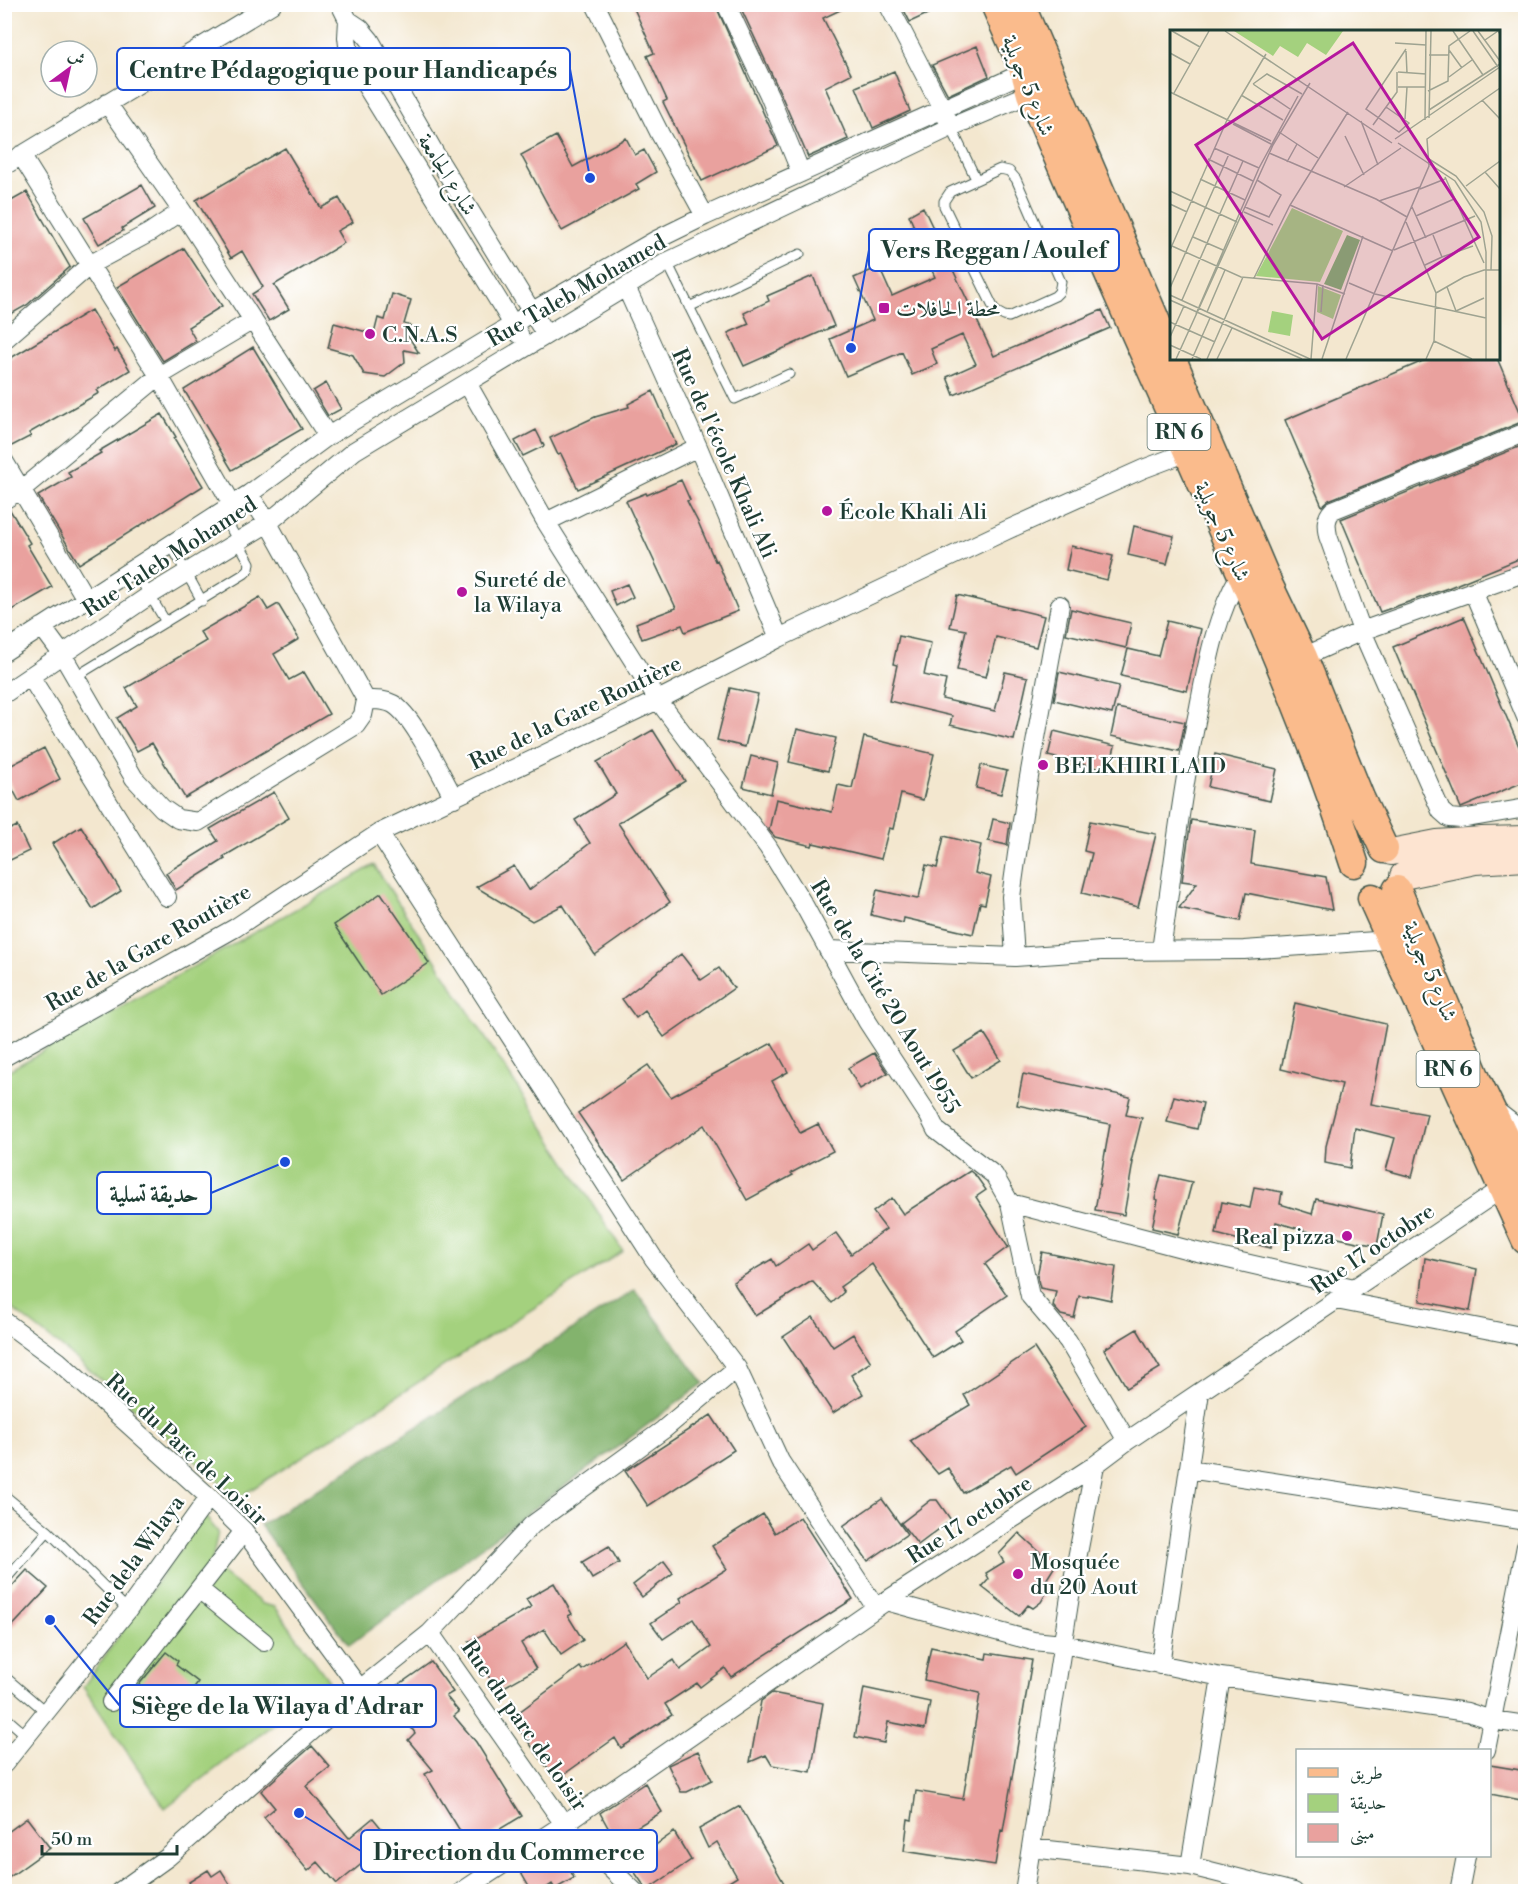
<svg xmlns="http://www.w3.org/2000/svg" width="1530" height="1896" viewBox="0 0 1530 1896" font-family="'Libre Bodoni',Amiri,serif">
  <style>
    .green { fill: #a4d17e; stroke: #628759; stroke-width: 1.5 }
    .forest { fill: #83b36d; stroke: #517850; stroke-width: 1.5 }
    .building { fill: #e9a19e }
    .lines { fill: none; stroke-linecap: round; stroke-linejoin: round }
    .lane-casing { stroke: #3f564b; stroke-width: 11 }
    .street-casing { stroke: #3f564b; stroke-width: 20 }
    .secondary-casing { stroke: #3f564b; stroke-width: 28 }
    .primary-casing { stroke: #3f564b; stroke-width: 31 }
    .lane { stroke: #fff; stroke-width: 9 }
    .street { stroke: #fff; stroke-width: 18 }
    .secondary { stroke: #fde4d1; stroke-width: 26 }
    .primary { stroke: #fabb8c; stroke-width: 28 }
    .poi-dot { fill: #b5179e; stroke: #fff; stroke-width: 2 }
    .labels { text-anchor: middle; stroke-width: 4.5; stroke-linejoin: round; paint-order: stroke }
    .shield { fill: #fff; stroke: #627771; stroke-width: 1.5 }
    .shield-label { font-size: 21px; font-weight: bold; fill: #1f3d34 }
    .street-label { font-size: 22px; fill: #1f3d34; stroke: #fff }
    .poi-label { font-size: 22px; fill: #1f3d34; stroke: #fff; text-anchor: start }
    .inset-road { fill: none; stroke: #9ea391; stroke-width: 1.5 }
    .view { fill: #b5179e; fill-opacity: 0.15; stroke: #b5179e; stroke-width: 3 }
    .inset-edge { fill: none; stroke: #1f3d34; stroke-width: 3 }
    .leader { fill: none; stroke: #1d4ed8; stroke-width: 2 }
    .callout-dot { fill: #1d4ed8; stroke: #fff; stroke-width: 2 }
    .callout { fill: #fff; stroke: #1d4ed8; stroke-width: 2 }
    .callout-label { font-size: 24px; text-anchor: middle; font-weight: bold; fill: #1f3d34 }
  </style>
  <rect width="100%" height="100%" fill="#fff"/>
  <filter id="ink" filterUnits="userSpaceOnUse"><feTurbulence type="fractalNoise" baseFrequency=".0167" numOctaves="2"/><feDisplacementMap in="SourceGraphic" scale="12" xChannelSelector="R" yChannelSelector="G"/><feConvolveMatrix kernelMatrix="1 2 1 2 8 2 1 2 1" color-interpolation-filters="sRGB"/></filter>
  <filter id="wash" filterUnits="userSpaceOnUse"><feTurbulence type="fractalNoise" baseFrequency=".008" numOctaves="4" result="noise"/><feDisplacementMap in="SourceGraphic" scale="24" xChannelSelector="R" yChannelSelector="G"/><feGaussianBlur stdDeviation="1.35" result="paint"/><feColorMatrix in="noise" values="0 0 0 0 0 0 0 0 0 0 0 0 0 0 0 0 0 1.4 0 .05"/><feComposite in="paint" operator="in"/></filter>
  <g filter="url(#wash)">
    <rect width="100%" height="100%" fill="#f3e7cf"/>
    <path class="green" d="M374,865L623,1251L238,1498L74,1357L5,1303L4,1073Z
      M204,1515L218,1532L211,1565L263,1604L275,1607L329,1681L165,1808L83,1687Z"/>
    <path class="forest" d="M635,1290L704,1383L349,1645L260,1525Z"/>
    <g id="blocks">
      <path class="building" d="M632,4H715L778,146L702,181L663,102L667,100L647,56L654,53Z
        M739,4H853L823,18L851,74L825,87L848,139L808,157L779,90Z
        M901,4H949L910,22Z
        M977,46L989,76L948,95L932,65Z
        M894,71L910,111L873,128L856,87Z
        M556,136L573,167L626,138L635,155L644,150L656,172L636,184L639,189L562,231L521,155Z
        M285,148L321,208L339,198L353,222L337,231L344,243L274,285L289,309L269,321L252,294L263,287L242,251L231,258L196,200Z
        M142,185L155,208L122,228L123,231L99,244L84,218Z
        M27,192L70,267L27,305L4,318V205Z
        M923,207L994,356L1102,310L1110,328L954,395L947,377L976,364L962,335L931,349L937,364L912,375L902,352L846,376L830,339L873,320L854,278L879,267L892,296L935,277L912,227H914L909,215Z
        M184,248L222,306L188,327L196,341L163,361L117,287Z
        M813,276L834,326L744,366L728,333L749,324L744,313L769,301L767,296Z
        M392,294L411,300L404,324L411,326L408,336L419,353L404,350L405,362L385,377L364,374L353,355L328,348L334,323L374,334L378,318L385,320Z
        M91,310L115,351L117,349L130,370L97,390L99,393L29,433L31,436L4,450V362Z
        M253,347L302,429L232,470L184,390Z
        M1430,358H1497L1524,421L1329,500L1322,506L1285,420Z
        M326,383L341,409L328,416L313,391Z
        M653,391L676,444L578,489L561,454L558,455L550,438L595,417L629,407L628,404Z
        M162,414L176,437L174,438L203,486L79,564L38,496L71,477L68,472L101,453L99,451Z
        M536,430L544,446L523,456L515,441Z
        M1526,444V556L1448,588L1380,612L1341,519Z
        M681,480L690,500L687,501L699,524L715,561L717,560L738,611L685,632L682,625L642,639L636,623L676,608L626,501L646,493L647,495Z
        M10,510L30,543L27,545L52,587L4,615V511Z
        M1134,526L1174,536L1167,564L1128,555Z
        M1071,546L1113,556L1107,580L1066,570Z
        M627,584L633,597L616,606L610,591Z
        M957,595L1044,616L1036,647L996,637L986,677L957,670L966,630L950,627Z
        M260,597L268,610L278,604L299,639L274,654L289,680L304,672L329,714L185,798L152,743L137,751L117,718L137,706L126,688L206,641L200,632Z
        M1071,609L1131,623L1126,648L1066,634Z
        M1464,617L1526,763V781L1461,808L1393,647Z
        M1167,621L1201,629L1187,691L1121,676L1128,649L1158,656Z
        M899,636L931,643L924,675L946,680L942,699L995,711L1005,672L1028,677L1014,740L950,725L952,716L889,701L897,665L893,664Z
        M1059,672L1119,686L1112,714L1054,700Z
        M730,688L758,694L745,747L717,740Z
        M1117,708L1185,722L1179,751L1111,736Z
        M797,729L836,738L828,771L789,762Z
        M653,730L685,781L618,823L670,902L595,955L563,905L532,921L476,887L514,866L529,890L590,843L575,820L616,794L597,762Z
        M1054,731L1115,746L1109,771L1048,756Z
        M864,737L934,754L923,800L901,794L893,829L889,828L881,859L813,843L812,846L775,837L769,830L776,799L832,812L838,785L852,788Z
        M44,748L60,779L19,801L4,773V769Z
        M1215,754L1277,769L1270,801L1208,787Z
        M751,756L778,763L771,794L743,787Z
        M981,765L1007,771L1001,794L976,788Z
        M274,792L289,818L223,857L225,859L176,890L166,873L218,841L210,829Z
        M993,819L1010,823L1007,845L988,841Z
        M1191,820L1255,830L1251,864L1326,877L1332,910L1246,893L1240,921L1179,908L1197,883L1182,881Z
        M1090,821L1156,834L1138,907L1082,893L1092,853L1084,851Z
        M17,826L29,851L4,863V832Z
        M81,826L121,891L93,909L52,844Z
        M944,836L981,845L975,873L991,877L985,904L980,903L973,934L904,918L903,923L871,915L877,890L917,899L919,898L926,865L937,868Z
        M381,893L429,963L381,995L334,925Z
        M681,954L701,980L719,968L734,988L664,1037L645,1011L636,1018L622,999Z
        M1295,1003L1386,1024L1371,1104L1427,1114L1412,1177L1386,1170L1395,1138L1355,1128L1350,1168L1325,1163L1326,1146L1342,1084L1281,1069Z
        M984,1033L1001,1060L971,1078L954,1051Z
        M772,1043L788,1072L772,1081L800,1133L818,1124L833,1151L791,1173L793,1175L747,1200L704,1125L624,1180L578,1113L648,1065L671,1097Z
        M874,1053L888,1073L860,1089L848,1068Z
        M1023,1074L1130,1097L1126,1115L1142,1118L1131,1162H1133L1124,1215L1095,1210L1110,1124L1017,1105Z
        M1174,1096L1203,1103L1197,1129L1167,1122Z
        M970,1171L976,1176L986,1190L976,1197L1008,1247L985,1264L1007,1295L955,1331L961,1340L933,1358L872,1264L840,1287L844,1292L832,1303L812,1281L755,1316L733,1282L772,1259L776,1266L808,1244L812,1250L836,1233L851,1254L886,1229L873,1212L892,1198L903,1214Z
        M1161,1175L1192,1182L1178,1234L1152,1228L1158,1200L1155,1199Z
        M1254,1187L1282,1192L1280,1204L1312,1214L1316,1199L1383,1214L1377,1246L1309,1232L1276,1222L1271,1248L1216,1234L1222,1202L1250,1208Z
        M1042,1252L1116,1267L1111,1300L1088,1295V1297L1079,1296L1074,1318L1061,1315L1053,1306L1056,1291L1040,1288L1037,1276Z
        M1425,1258L1477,1269L1470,1311L1420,1301Z
        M813,1317L833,1347L853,1334L871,1362L851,1375L863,1394L833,1413L783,1337Z
        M1137,1329L1160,1368L1127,1388L1104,1349Z
        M1034,1348L1086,1427L1016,1473L1011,1465L963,1493L948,1468L938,1474L910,1441L970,1405L964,1395Z
        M711,1415L734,1450L648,1506L625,1471Z
        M882,1499L907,1534L868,1561L843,1526Z
        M931,1500H937L951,1520L918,1545L901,1523Z
        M763,1514L775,1533L800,1517L853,1599L731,1677L725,1668L700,1687L697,1683L665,1704L672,1715L621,1748L615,1738L556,1780L511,1718L580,1667L582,1670L624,1641L647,1678L674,1660L680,1670L711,1647L693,1619L663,1639L651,1623L682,1602L680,1598L727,1569L712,1546Z
        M1019,1533L1055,1566L1043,1585L1049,1588L1041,1602L1033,1608L1028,1605L1019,1616L982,1587L989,1579L986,1573L1004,1562L999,1554Z
        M609,1546L619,1563L592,1579L582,1562Z
        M664,1561L673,1573L642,1597L633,1585Z
        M27,1570L48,1588L4,1635V1595Z
        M554,1583L572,1614L568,1616L583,1640L561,1655L544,1629L521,1643L536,1669L497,1691L469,1642L531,1607L526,1599Z
        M931,1647L986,1659L987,1653L1032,1660L1003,1831L1001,1830L995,1865L904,1851L908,1819L912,1820L916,1791L963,1799L980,1693L924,1680Z
        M166,1652L178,1661L176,1665L198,1682L185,1700L167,1687L145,1716L133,1707L139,1699L132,1693Z
        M431,1662L453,1692L446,1696L459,1712L454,1716L476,1742L522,1816L470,1847L425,1774L433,1770L408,1740L415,1733L387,1693Z
        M864,1688L930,1702L925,1729L888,1722L884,1743L855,1737Z
        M772,1693L823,1703L811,1772L772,1765L766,1755L750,1762L761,1701Z
        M312,1746L330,1767L306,1786L349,1838L373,1818L391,1840L337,1884L318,1862L308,1871L264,1817L275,1808L261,1791Z
        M698,1751L712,1780L687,1792H681L668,1765Z
        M1490,1765L1526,1771V1801L1490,1794Z
        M645,1783L662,1812L615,1840L600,1813Z
        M740,1806L789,1892H713L737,1877L717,1842L708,1848L699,1829Z
        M27,1818L50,1848L4,1881V1835Z
        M674,1832L691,1860L647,1890L629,1864Z
        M560,1845L576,1869L571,1872L574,1878L555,1889L552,1884L540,1892H532L520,1871Z
        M208,1870L212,1876L221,1870L235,1892H188L193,1889L189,1882Z"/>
    </g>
  </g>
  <g filter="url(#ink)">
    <use href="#blocks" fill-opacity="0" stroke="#3f564b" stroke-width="1.5"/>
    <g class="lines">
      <defs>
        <path id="lane" d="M951,127L976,179
          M1000,169L1009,171L1016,179L1061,282L1059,292L1055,296L1009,317L1004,316L995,311L944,206V201L950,192Z
          M667,262L735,399L789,374
          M689,307L800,254
          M171,545L202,601
          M133,568L166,622
          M75,677L244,574L249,569L250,563L221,511
          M4,1495L48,1531L128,1610
          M4,1581L48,1531
          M4,1676L46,1712
          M4,1716L27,1736"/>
        <path id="street" d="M340,4L348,20L347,37L349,54L360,76L519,334
          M595,4L660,134L705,216
          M726,4L769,95L801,173
          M888,4L948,120
          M348,20L360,28L370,40L437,157L546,335
          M107,103L182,211L328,436
          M21,155L159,376L232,504
          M4,166L272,4
          M626,287L698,447L779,638
          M4,340L91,264L149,233L182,211
          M467,383L546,522L658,700L768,847L805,907L867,1021L929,1116L936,1130L994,1175L1010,1203L1030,1296L1068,1341L1127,1441
          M1526,432L1333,510C1325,518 1326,526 1328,536L1362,631L1441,811L1449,818L1461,819L1526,808
          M4,461L86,599
          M4,500L22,489L159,376L253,320
          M546,522L698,447
          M1473,591L1526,717
          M42,627L62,654L134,778L162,808L178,819L198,822L356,725L363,715L366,700L268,523L249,494
          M4,652L249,494L328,436L514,324L531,312L656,240L705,216L1034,68
          M1303,657L1362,631L1526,572
          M30,676L167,897
          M4,694L150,595L268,523L354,451L667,262L951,127L1039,90
          M366,700C375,700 384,699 393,704C413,715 441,775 454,798
          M379,833L654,1259L737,1368L780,1461L876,1608
          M828,950L1015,957L1101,951L1244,950L1390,940
          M1161,950C1173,869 1182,787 1199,707C1208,660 1216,615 1241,573
          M1015,957L1011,897L1017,854L1027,788L1060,605
          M4,1057L235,928L379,833L658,700L779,638L1007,530L1143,469L1188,452
          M1495,1110L1526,1134
          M1010,1203L1193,1251L1354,1288
          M1336,1300L1526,1337
          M4,1321L58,1361L209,1497L244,1531L360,1689
          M1189,1469L1526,1521
          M199,1589L264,1642
          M886,1601L1033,1641L1063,1644L1221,1677L1467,1712L1492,1720L1526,1725
          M430,1633L564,1824L635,1892
          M1160,1665L1200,1392
          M1221,1677L1190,1866L1294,1892
          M111,1702L244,1531
          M1486,1750L1526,1546
          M4,1764L128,1610L209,1497
          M1031,1848L1190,1866
          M119,1892L168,1857L360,1689L430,1633L532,1525L663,1430L737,1368
          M461,1892L564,1824L886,1601L1095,1465L1127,1441L1503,1188L1510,1181
          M1024,1892L1071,1590L1095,1465
          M1459,1892L1466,1856"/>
        <path id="secondary" d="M1391,852L1437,843L1482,840L1526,839
          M1403,876L1475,861L1526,858"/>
        <path id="primary" d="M995,4L1025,72L1031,94C1088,229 1149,363 1208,497C1261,617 1314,738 1354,863
          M1020,4L1269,586L1303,657L1360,798L1384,849
          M1397,890L1477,1081L1526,1183
          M1372,898L1526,1240"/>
      </defs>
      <use href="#lane" class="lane-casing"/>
      <use href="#street" class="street-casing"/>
      <use href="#secondary" class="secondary-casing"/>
      <use href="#primary" class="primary-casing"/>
      <use href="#lane" class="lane"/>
      <use href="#street" class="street"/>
      <use href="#secondary" class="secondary"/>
      <use href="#primary" class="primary"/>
    </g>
  </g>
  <g class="poi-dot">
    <rect x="878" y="302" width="12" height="12" rx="3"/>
    <circle cx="370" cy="334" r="6"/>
    <circle cx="827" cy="511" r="6"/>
    <circle cx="462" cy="592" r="6"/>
    <circle cx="1043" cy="765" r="6"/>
    <circle cx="1347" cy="1236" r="6"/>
    <circle cx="1018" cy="1574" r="6"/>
  </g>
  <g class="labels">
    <g class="shield">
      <rect x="1147.5" y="414" width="63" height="36" rx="4.5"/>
      <rect x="1416.5" y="1051" width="63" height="36" rx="4.5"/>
    </g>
    <g class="shield-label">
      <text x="1179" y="439">RN 6</text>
      <text x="1448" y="1076">RN 6</text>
    </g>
    <g class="street-label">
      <text transform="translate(1029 85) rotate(68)" y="8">شارع 5 جويلية</text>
      <text transform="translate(448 174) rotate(58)" y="8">شارع الجامعة</text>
      <text transform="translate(576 290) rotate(-30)" y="8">Rue Taleb Mohamed</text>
      <text transform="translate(725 453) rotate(66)" y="8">Rue de l'école Khali Ali</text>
      <text transform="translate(1223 531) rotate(66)" y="8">شارع 5 جويلية</text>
      <text transform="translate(169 556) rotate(-33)" y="8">Rue Taleb Mohamed</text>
      <text transform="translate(575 712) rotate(-26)" y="8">Rue de la Gare Routière</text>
      <text transform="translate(148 947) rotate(-30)" y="8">Rue de la Gare Routière</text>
      <text transform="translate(1431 971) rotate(67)" y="8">شارع 5 جويلية</text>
      <text transform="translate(886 996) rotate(59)" y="8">Rue de la Cité 20 Aout 1955</text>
      <text transform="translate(1372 1248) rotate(-34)" y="8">Rue 17 octobre</text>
      <text transform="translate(187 1449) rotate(43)" y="8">Rue du Parc de Loisir</text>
      <text transform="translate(969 1519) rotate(-33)" y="8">Rue 17 octobre</text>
      <text transform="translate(133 1560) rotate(-54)" y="8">Rue dela Wilaya</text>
      <text transform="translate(525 1725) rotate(55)" y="8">Rue du parc de loisir</text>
    </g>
    <g class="poi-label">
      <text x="896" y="316">محطة الحافلات</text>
      <text x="382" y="342">C.N.A.S</text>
      <text x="839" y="519">École Khali Ali</text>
      <text x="474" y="587">Sureté de<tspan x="474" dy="25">la Wilaya</tspan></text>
      <text x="1055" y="773">BELKHIRI LAID</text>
      <text x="1335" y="1244" text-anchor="end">Real pizza</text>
      <text x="1030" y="1569">Mosquée<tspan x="1030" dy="25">du 20 Aout</tspan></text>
    </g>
  </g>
  <g transform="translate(1170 30)">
    <rect width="330" height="330" fill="#f3e7cf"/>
    <path d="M64,1H173L156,25L137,13L128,27L110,16L103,26ZM122,178L173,201L150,252L86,246ZM148,256L171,265L163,289L147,282ZM102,281L123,285L120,306L98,302Z" fill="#a4d17e"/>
    <path d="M177,205L190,210L171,260L154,254Z" fill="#83b36d"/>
    <path class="inset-road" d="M2,1L30,17M55,1L222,113M283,1L313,45M303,1L328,37M308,1L330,31M315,10L328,1L330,4M225,13L256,15M279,20L292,38M236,21L237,43M0,23L20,34M259,25H278M228,42L256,44M279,47L302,30M83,54L97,44L132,64M83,54L120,79M228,57H255M258,61L278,51L279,16L300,1M0,62L101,111M4,63L39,1M71,65L113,90M312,70L330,89M216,77L239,93L229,102L196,79L236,19M259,80L330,34M259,88L261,1M235,89L237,57M255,90L256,1M191,91L208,135M63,94L101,114M203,95L227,62V42M109,102L148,128M175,106L194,145M225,109L330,37M228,113L285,151L311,192L316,222V329M44,118L89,138M99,123L206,169L237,187M38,129L83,151M259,129L286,146L314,182L322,206L321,240M117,132L127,114M315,142L330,159M275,147L314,233M30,149L75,170M296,156L330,131M174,157L231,118M250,159L275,149M0,161L67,192M209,171L250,157M0,174L17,182M120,175L223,221M75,177L99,187L111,165L87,150M242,177L256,208M74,182L103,195M246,186L284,169M236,192L266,263L264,311L256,329M263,205L272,227L303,216M23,207L53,220M2,216L71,247L147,254L175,264M0,220L57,90L96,24M224,220L305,186M255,235L272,227M84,248L120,175L178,82M179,253L205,264L316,288M277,257L286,281M0,258L59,124M266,263L294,247L314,240H330M0,265L140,329M0,270L132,329M12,270L73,131M286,281L314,268M37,282L55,240M151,282L153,255M26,284L89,138L128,66M0,292L45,312M0,307L14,276M264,311L302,329M0,315L31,329M6,329L103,115L140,53M22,329L40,288M37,329L73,247M47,329L62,298M141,329L147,254M152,329L193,206M176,329L259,136L257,109L330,58"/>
    <path class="view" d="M183,13L309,207L152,309L26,115Z"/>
    <rect width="330" height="330" class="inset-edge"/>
  </g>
  <path class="leader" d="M590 178L570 69M851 348L869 250M285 1162L211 1193M50 1620L120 1706M299 1813L361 1851"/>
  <g class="callout-dot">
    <circle cx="590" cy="178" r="6"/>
    <circle cx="851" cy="348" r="6"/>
    <circle cx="285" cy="1162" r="6"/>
    <circle cx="50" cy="1620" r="6"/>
    <circle cx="299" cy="1813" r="6"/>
  </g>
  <g class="callout">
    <rect x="117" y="48" width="453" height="42" rx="6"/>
    <rect x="869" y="229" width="250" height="42" rx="6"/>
    <rect x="97" y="1172" width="114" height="42" rx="6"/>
    <rect x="120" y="1685" width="316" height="42" rx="6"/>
    <rect x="361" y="1830" width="296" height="42" rx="6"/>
  </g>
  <g class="callout-label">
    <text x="343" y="78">Centre Pédagogique pour Handicapés</text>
    <text x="994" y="258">Vers Reggan / Aoulef</text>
    <text x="154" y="1202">حديقة تسلية</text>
    <text x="278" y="1714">Siège de la Wilaya d'Adrar</text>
    <text x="509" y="1860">Direction du Commerce</text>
  </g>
  <rect width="1530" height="1896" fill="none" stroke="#fff" stroke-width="24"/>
  <rect x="1296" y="1749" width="195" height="108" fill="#ffffff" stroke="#a5b1ae" stroke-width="1.5"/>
  <rect x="1308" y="1768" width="30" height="9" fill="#fabb8c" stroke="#a5b1ae" stroke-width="1.5"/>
  <text x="1350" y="1779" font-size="18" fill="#1f3d34">طريق</text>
  <rect x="1308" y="1794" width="30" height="18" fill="#a4d17e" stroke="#a5b1ae" stroke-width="1.5"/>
  <text x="1350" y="1809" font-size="18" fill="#1f3d34">حديقة</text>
  <rect x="1308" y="1824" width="30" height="18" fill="#e9a19e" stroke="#a5b1ae" stroke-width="1.5"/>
  <text x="1350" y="1839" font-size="18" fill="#1f3d34">مبنى</text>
  <g transform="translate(69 69) rotate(33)"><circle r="28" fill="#ffffff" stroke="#a5b1ae" stroke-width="1.5"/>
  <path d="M0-4.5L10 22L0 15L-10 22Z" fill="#b5179e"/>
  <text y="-9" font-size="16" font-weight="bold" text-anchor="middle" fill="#1f3d34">ش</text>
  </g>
  <path d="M42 1845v9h135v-9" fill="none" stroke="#1f3d34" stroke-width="3"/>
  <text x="51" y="1845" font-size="18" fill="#1f3d34" stroke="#ffffff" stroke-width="4.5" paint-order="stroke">50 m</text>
</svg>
